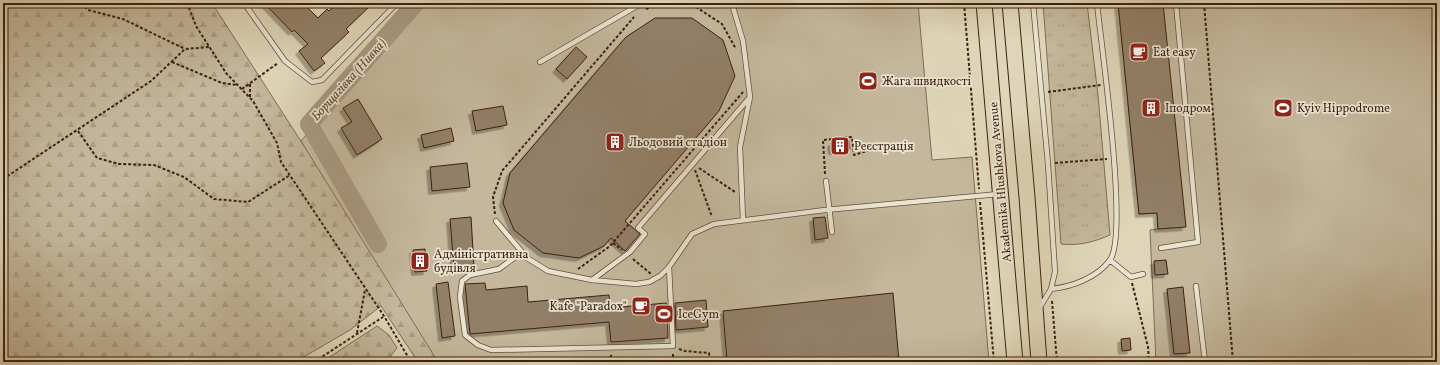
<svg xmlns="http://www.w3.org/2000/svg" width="1440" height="365" viewBox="0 0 1440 365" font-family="Vollkorn,serif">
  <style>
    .grass { fill: url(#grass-tufts); stroke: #816c56 }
    .forest { fill: url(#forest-firs); stroke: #816c56 }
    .pitch { fill: #c4b79c; stroke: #816c56 }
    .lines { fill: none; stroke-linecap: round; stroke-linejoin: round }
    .river { stroke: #a89880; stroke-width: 18 }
    .building { fill: #927f68; stroke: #3e2110; filter: url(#shadow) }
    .service-casing { stroke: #664e3a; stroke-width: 6 }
    .trunk-casing { stroke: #3e2110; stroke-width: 17 }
    .path { stroke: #3e2110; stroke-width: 2; stroke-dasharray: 3 2; stroke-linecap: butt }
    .service { stroke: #eae4d2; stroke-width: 4.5 }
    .trunk { stroke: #dfd6b9; stroke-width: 15 }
    .labels { text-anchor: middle; stroke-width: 3.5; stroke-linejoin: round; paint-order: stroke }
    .poi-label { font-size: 12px; fill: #3e2110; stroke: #eae4d2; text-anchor: start }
    .street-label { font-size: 12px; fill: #3e2110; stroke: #eae4d2 }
    .water-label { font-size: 13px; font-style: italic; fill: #5e4532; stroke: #eae4d2 }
  </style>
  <defs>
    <pattern id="grass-tufts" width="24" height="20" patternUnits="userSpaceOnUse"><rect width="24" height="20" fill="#c4b79c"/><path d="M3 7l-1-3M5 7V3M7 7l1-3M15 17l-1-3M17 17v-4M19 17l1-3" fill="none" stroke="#a99d85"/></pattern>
    <pattern id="forest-firs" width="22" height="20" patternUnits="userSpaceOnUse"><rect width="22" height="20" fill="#c4b79c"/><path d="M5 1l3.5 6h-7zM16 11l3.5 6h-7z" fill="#a99d85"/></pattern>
    <filter id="shadow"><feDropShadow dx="-3.5" dy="3.5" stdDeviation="0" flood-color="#0004"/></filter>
  </defs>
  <rect width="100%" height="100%" fill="#dfd6b9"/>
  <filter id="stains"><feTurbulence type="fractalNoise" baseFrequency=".005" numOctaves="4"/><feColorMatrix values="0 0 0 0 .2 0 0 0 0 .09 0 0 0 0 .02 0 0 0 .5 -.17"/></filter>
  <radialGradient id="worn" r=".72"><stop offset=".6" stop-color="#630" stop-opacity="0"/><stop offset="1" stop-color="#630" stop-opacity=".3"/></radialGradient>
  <path class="grass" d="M1043,3H1087L1098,95L1110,235C1094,242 1079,246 1061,244Z"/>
  <path class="forest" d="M3,3H212L304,146L473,362H418L381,306L350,330L295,362H201L197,357L188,362H3Z
    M377,326L389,335L397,348L386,362H322Z"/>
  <path class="pitch" d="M421,3H918L932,160L972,157L989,362H438L301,141Z
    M1118,3H1437V362H1156L1150,230L1158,229L1157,213L1139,214Z"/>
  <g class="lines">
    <path class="river" d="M378,244L309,124L416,3"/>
  </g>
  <path class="building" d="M264,3H303L318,18L327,9L329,11L337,3H373L346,29L349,32L321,58L325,63L314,71L299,51L308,44L294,30L292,32Z
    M1118,3H1163L1186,227L1158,229L1157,213L1139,214Z
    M655,18H692L723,40L735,76L719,111L625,221L640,234L627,249L625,251L611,238L604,246L579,258L543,253L514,230L503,203L510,173L626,37Z
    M576,47L587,57L567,79L556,69Z
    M358,99L382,139L357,155L341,128L352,122L343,108Z
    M503,106L507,125L476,131L472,111Z
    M451,128L454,141L424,148L421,135Z
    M849,140L850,149L832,151L831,143Z
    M467,163L470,187L432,191L430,167Z
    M471,217L474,267L454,268L450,219Z
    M825,217L828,238L815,240L813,218Z
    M425,249L427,271L415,272L413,250Z
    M1166,260L1168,274L1155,275L1154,261Z
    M448,282L455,336L442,338L436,284Z
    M485,283L486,290L527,286L528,302L609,295L610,308L666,303L667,304L668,338L611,342L609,322L470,334L465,284Z
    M1183,287L1190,353L1174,354L1167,289Z
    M893,293L899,362H727L723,311Z
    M706,300L708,327L676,330L675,303Z
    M1130,338L1131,350L1122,351L1121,339Z"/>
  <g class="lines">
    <defs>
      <path id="service" d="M244,3L285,61L312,82L322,80L397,3
        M729,3L732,4L743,41L750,97L740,147L743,220
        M1033,3L1048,164L1055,272L1051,289L1040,307
        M540,62L642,3
        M826,181L832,232
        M496,221L527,258L548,271L592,280L636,284L649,282L660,276L669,267L692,234L714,224L825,210L999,194
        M1161,248L1198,242L1176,3
        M522,252L499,269L470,275L462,281L460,297L465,335L478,345L491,350L673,346L669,267
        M1110,260L1131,277L1143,274
        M592,280L630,252L645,234L638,228L750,97
        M1196,286L1205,362
        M1051,289C1071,287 1097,278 1110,260C1129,233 1101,45 1097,3"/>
      <path id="trunk" d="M984,3L1015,362
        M1010,3L1027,197L1039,362"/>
    </defs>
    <use href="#service" class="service-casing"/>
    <use href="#trunk" class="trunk-casing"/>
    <path class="path" d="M81,3L88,10L123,19L185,49
      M187,3L196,26L226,73L253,101L277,143L281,162L384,316L411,362
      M666,3L696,7L722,24L736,49
      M964,3L979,189
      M1204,3L1233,362
      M646,9L659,3
      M172,62L222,83L237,85
      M242,89L278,63
      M1048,92L1101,85
      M250,97V83
      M78,131L97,158L119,164L154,165L184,177L214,199L248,202L290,175
      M1055,163L1107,159
      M699,168L735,192
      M695,170L712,217
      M825,174L823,140L852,137L854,155L879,147
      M3,179L151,81L185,49L210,47
      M980,202L994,362
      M495,214L493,197L502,171L634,17
      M613,243L622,250
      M633,259L651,274
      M578,269L610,246L743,92
      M1132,283L1148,347L1149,362
      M1052,301L1057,362
      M357,333L365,290
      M679,349L685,351L709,353L710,362
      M314,362L383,317
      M404,362L409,359
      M608,362L612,354
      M673,362V353"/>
    <use href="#service" class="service"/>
    <use href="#trunk" class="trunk"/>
  </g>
  <defs>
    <symbol id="cafe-square" viewBox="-11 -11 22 22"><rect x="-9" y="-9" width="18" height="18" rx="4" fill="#8f2418" stroke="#eae4d2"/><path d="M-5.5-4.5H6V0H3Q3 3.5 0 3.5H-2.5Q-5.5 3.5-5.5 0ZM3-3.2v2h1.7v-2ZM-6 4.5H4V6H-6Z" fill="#fff"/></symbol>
    <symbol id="stadium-square" viewBox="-11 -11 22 22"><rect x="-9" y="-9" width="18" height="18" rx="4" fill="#8f2418" stroke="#eae4d2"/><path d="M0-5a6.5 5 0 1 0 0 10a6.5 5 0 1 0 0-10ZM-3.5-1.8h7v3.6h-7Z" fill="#fff"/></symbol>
    <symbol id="building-square" viewBox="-11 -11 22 22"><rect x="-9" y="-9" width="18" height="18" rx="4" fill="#8f2418" stroke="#eae4d2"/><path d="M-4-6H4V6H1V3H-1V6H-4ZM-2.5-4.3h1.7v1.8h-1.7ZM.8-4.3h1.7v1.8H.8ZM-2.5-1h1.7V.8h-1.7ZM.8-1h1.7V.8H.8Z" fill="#fff"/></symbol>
  </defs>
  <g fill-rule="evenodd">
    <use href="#cafe-square" x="1128" y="41" width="22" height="22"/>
    <use href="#stadium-square" x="857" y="70" width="22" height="22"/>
    <use href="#building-square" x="1140" y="97" width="22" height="22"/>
    <use href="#stadium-square" x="1272" y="97" width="22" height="22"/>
    <use href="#building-square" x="604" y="131" width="22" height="22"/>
    <use href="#building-square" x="829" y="135" width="22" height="22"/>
    <use href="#building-square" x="409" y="250" width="22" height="22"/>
    <use href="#cafe-square" x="630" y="295" width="22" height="22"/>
    <use href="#stadium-square" x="653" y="303" width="22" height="22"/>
  </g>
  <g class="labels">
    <g class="poi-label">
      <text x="1153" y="56">Eat easy</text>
      <text x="882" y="85">Жага швидкості</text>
      <text x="1165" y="112">Іподром</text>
      <text x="1297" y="112">Kyiv Hippodrome</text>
      <text x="629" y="146">Льодовий стадіон</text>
      <text x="854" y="150">Реєстрація</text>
      <text x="434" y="258">Адміністративна<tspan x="434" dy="14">будівля</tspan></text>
      <text x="627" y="310" text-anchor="end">Kafe "Paradox"</text>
      <text x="678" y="318">IceGym</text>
    </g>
    <g class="street-label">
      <text transform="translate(1000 182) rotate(-95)" y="4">Akademika Hlushkova Avenue</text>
    </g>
    <g class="water-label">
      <text transform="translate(348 79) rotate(-48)" y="5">Борщагівка (Нивка)</text>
    </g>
  </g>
  <rect width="1440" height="365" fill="none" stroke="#dfd6b9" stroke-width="16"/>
  <rect x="4" y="4" width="1432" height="357" fill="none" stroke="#3e2110" stroke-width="2"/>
  <rect x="8" y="8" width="1424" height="349" fill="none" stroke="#3e2110"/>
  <rect width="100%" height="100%" filter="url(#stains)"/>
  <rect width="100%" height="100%" fill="url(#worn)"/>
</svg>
